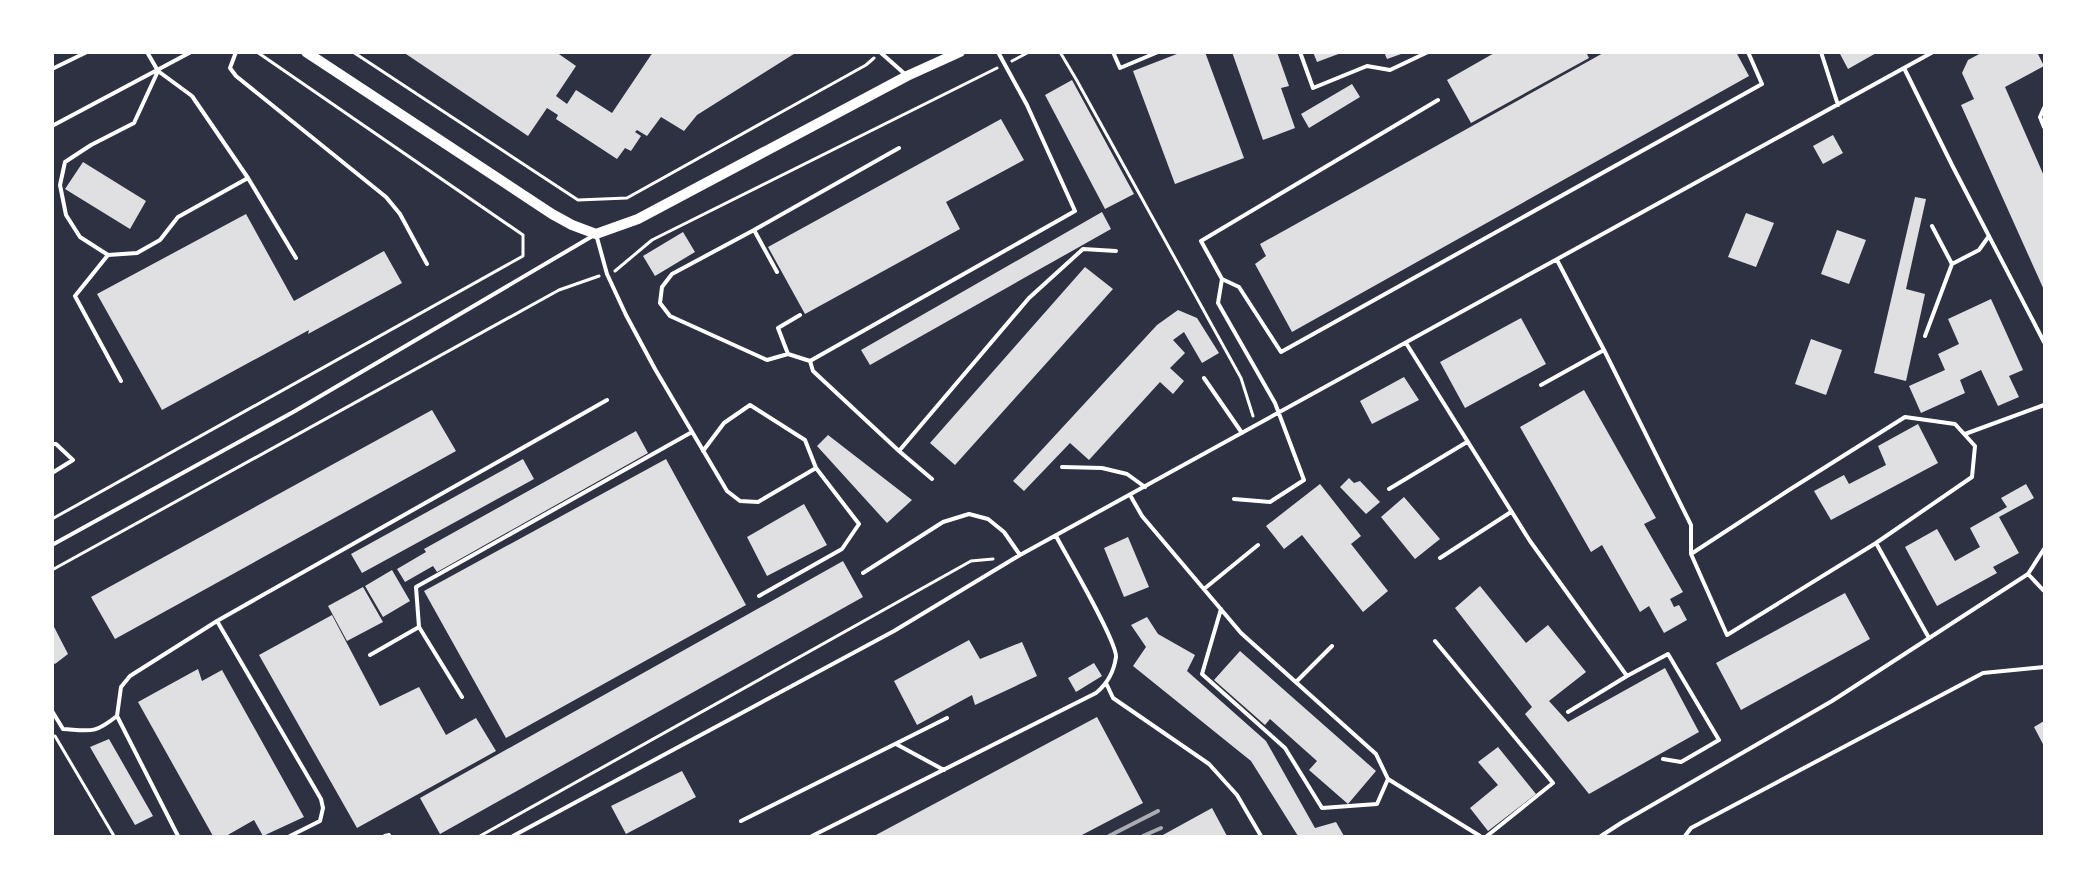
<svg xmlns="http://www.w3.org/2000/svg" width="2097" height="889" viewBox="0 0 2097 889" font-family="Mulish,sans-serif">
  <style>
    .building { fill: #e0e0e3 }
    .lines { fill: none; stroke-linecap: round; stroke-linejoin: round }
    .path { stroke: #fff; stroke-width: 3 }
    .service { stroke: #fff; stroke-width: 4 }
    .secondary { stroke: #fff; stroke-width: 10 }
    .rail { stroke: #abadb3; stroke-width: 4 }
  </style>
  <rect width="100%" height="100%" fill="#2d3142"/>
  <path class="building" d="M403,52H556L576,66L556,96L567,104L576,90L612,113L653,52H797L697,115L684,131L661,117L647,136L637,130L635,132L641,136L631,151L625,148L617,159L556,119L558,115L547,108L528,136Z
    M1182,52H1205L1244,158L1175,184L1133,71Z
    M1232,52H1277L1289,86L1281,88L1295,128L1263,140Z
    M1313,52H1341V53L1317,62Z
    M1384,52H1404V53L1387,59Z
    M1496,52H1586L1589,58L1471,123L1447,80Z
    M1605,52H1736L1749,76L1292,332L1255,264L1266,256L1260,244Z
    M1839,52H1878L1848,69Z
    M1983,52H2037L2044,66L2005,87L2044,176V290L1961,105L1974,99L1962,73L1968,60Z
    M1072,80L1134,194L1105,209L1045,95Z
    M1352,84L1360,97L1309,128L1301,114Z
    M1001,119L1024,160L946,202L960,229L805,314L768,247Z
    M1833,135L1843,153L1823,164L1813,146Z
    M83,162L146,201L130,229L65,189Z
    M1915,197L1926,199L1906,289L1925,294L1906,381L1874,373Z
    M1102,212L1111,229L870,365L861,350Z
    M1746,213L1774,223L1756,267L1728,257Z
    M246,214L294,301L384,251L402,283L308,334L309,330L162,410L97,294Z
    M1837,230L1866,240L1849,284L1821,274Z
    M683,232L695,252L655,276L643,256Z
    M1085,267L1113,289L955,465L930,443Z
    M1991,299L2023,370L2009,376L2019,397L1998,406L1981,370L1960,380L1965,393L1921,413L1909,386L1945,370L1938,354L1959,344L1948,319Z
    M1178,310L1197,318L1219,353L1202,363L1184,332L1173,340L1185,353L1170,368L1184,381L1173,394L1160,382L1089,460L1070,443L1024,491L1013,481L1157,325Z
    M1521,318L1546,364L1465,408L1440,362Z
    M1811,339L1842,350L1826,395L1795,384Z
    M1404,377L1419,400L1372,424L1360,401Z
    M1584,390L1656,518L1644,524L1683,592L1670,599L1674,607L1679,605L1687,620L1664,633L1649,606L1640,612L1602,545L1591,552L1520,427Z
    M432,410L456,451L115,639L91,597Z
    M1918,424L1938,463L1831,520L1814,491L1844,475L1849,484L1886,465L1878,446Z
    M636,431L648,453L437,572L433,566L405,582L397,569L426,552L424,549Z
    M828,435L912,500L887,523L817,446Z
    M523,459L534,479L362,573L351,554Z
    M666,459L746,605L506,738L424,591Z
    M1349,478L1354,483L1360,481L1380,502L1366,514L1340,487Z
    M1320,484L1361,536L1351,544L1388,591L1363,612L1302,535L1284,549L1266,526Z
    M2026,484L2034,498L1999,517L2019,553L1993,567L1997,573L1937,606L1905,547L1937,529L1955,561L1980,547L1970,528L2007,507L2001,498Z
    M1404,497L1440,539L1415,559L1381,517Z
    M804,504L827,545L767,576L747,537Z
    M1128,537L1149,587L1124,597L1104,548Z
    M843,561L863,597L440,834L420,798Z
    M392,570L410,601L383,617L365,586Z
    M1480,586L1526,643L1548,625L1586,672L1549,701L1568,722L1665,668L1699,732L1589,794L1525,714L1532,707L1455,608Z
    M363,587L383,622L347,641L328,606Z
    M1845,593L1870,639L1741,710L1716,663Z
    M332,615L380,706L419,687L446,735L476,718L496,751L357,828L259,655Z
    M1147,617L1158,634L1195,655L1187,671L1266,741L1315,828L1336,822L1344,836H1298L1251,761L1133,666L1146,647L1131,625Z
    M52,623L68,654L55,664L52,661Z
    M969,640L980,659L1022,642L1037,676L975,705L972,695L917,725L894,681Z
    M1240,651L1376,771L1348,804L1309,770L1317,761L1270,719L1265,725L1214,680Z
    M1094,663L1102,676L1076,692L1068,678Z
    M198,669L202,681L222,670L304,817L263,836L254,820L226,836H213L138,702Z
    M1097,717L1143,803L1080,836H874Z
    M2044,721V746L2034,727Z
    M109,739L153,816L135,825L90,747Z
    M1498,747L1536,794L1488,831L1470,808L1498,785L1478,762Z
    M682,771L696,797L626,834L611,806Z
    M1212,808L1227,836H1161Z"/>
  <g class="lines">
    <path class="path" d="M353,52L578,200L627,198L866,65L874,58
      M1060,52L1076,79L1241,378L1253,416
      M1012,61L1029,52
      M615,271L652,240L997,68
      M52,519L523,256V235L257,52
      M52,570L559,290L599,276
      M55,736L114,836
      M480,836L971,561L993,559"/>
    <path class="service" d="M147,52L158,71L192,96L248,178L296,258
      M236,52L230,68L236,76L386,197L400,214L427,264
      M880,52L906,75
      M998,52L1027,105L1075,211L810,361L813,371L899,451L1029,298L1083,249L1116,251
      M1113,52L1120,68L1158,52
      M1300,52L1313,88L1367,66L1390,70L1428,52
      M1821,52L1838,105
      M1904,68L1952,165L2044,342
      M52,69L87,52
      M158,71L134,123L91,145L65,162L60,185L66,215L80,237L108,255L137,253L160,240L178,217L248,178
      M1438,100L1201,241L1222,279L1239,287L1281,352L1762,84L1748,52
      M2044,108L2040,117L2044,127
      M52,126L191,52
      M1932,226L1952,264
      M754,230L672,274L662,287L660,303L670,316L767,360L788,354
      M108,255L75,296L121,381
      M1557,260L1604,350L1691,525V554L1727,635L1876,543L1972,477L1975,446L1955,424L1905,417L1789,490L1691,554
      M777,272L754,230L899,148
      M1222,279L1218,303L1275,403L1304,480L1270,502L1234,499
      M800,315L778,328L788,354L810,361
      M1925,336L1952,264L1979,250L1989,236
      M1406,343L1530,541L1627,676L1668,654L1719,740L1681,762L1663,759
      M1204,378L1242,433
      M1541,385L1604,350
      M1965,434L2044,405
      M52,444H56L73,460L52,473
      M703,451L724,423L750,405L805,440L816,468
      M899,451L932,479
      M1062,467L1102,468L1127,474L1145,487
      M1389,489L1467,442
      M1130,495L1142,516L1241,633L1376,754L1388,779L1377,804L1322,808L1285,748L1202,674L1221,609
      M1876,543L1929,638
      M52,545L295,411L596,234L607,274L626,315L655,369L727,491L740,501L758,502L816,468L859,524L842,549L759,596
      M1440,558L1511,512
      M863,573L943,522L969,514L988,519L1004,532L1020,555
      M2028,574L2044,591
      M1204,589L1258,545
      M217,621L321,799L323,808L320,821L290,836
      M1435,641L1553,783L1487,836
      M370,655L419,627
      M1296,682L1332,646
      M1107,685L1113,698L1209,764L1237,795L1261,836
      M462,697L419,627L416,587L692,432
      M52,711L63,729C92,731 94,734 117,716L121,687L130,676L217,621L607,400
      M1568,712L1627,676
      M117,716L178,836
      M896,744L944,770
      M1388,779L1480,836
      M741,821L947,718
      M385,836L389,835
      M513,836L894,631L1020,555L1933,52
      M812,836L1096,693C1107,684 1114,671 1116,657C1117,641 1066,555 1056,536
      M1601,836L1621,823L1832,701L2028,574L2044,549
      M1685,836L1691,828L1983,673L2044,667"/>
    <path class="secondary" d="M306,52L552,214L572,225L596,234L638,219L907,76L960,52"/>
    <path class="rail" d="M1109,836L1158,811
      M1143,836L1161,828"/>
  </g>
  <rect width="2097" height="889" fill="none" stroke="#ffffff" stroke-width="108"/>
</svg>
